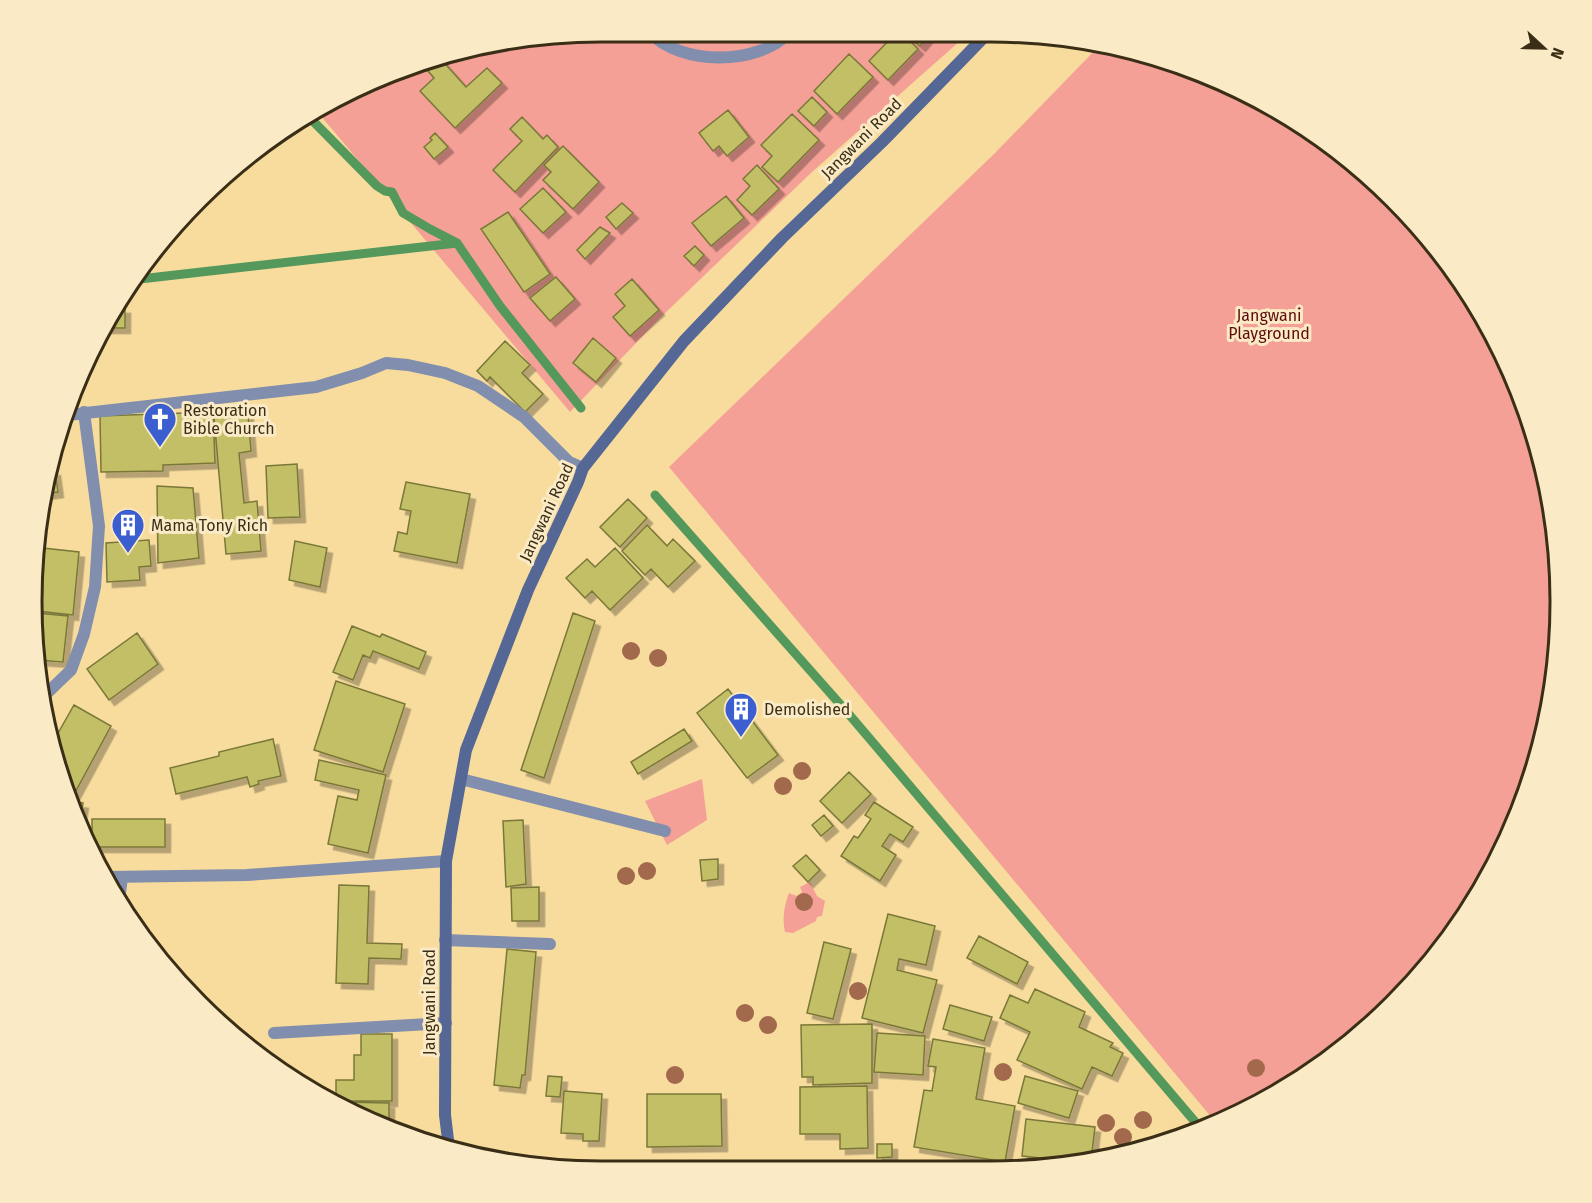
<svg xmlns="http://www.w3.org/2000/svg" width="1592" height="1203" viewBox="0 0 1592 1203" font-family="'Fira Sans',sans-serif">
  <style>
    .green { fill: #f5a096 }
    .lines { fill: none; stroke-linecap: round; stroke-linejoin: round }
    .stream { stroke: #54985c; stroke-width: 9 }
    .building { fill: #c3bf66; stroke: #7a7839; stroke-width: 1.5; filter: url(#shadow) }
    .lane { stroke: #818eae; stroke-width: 12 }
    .street { stroke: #818eae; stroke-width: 12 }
    .secondary { stroke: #556795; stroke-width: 12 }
    .tree { fill: #a2694d }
    .labels { text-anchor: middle; stroke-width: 6; stroke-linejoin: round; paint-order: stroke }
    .street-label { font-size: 16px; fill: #3a2f16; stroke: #fbeac6 }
    .park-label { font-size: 16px; fill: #5d0b0c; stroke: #fbeac6 }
    .poi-label { font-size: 16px; fill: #3a2f16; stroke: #fbeac6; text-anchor: start }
    .rim { fill: none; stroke: #3a2f16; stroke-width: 3 }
  </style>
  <defs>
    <filter id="shadow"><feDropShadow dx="5.5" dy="5.5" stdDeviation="0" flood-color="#0004"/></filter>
  </defs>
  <rect width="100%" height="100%" fill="#f7dc9d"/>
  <path class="green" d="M601,32L969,33L812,172L662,316L570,412L315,109L454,51Z
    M1100,45L1138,51L1307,128L1394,199L1464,285L1517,383L1549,490L1560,601L1550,712L1517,819L1465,918L1394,1004L1307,1075L1217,1124L669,467L994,154Z
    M702,779L707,820L667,845L645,801Z
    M810,882L817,896L825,901L822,916L817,917L816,921L793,933L785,932C782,917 784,907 789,893L797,896L802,892L800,887Z"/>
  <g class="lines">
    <path class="stream" d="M307,115L377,186L385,191L392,192L403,213L430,229L457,243L500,306L581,408
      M140,279L457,243
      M655,495L847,712L1202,1130"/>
  </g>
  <path class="building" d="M897,32H901L918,49L888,80L869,61Z
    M904,32H932L920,46Z
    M849,54L873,77L837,114L814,91Z
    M439,57L466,87L487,68L502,83L455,128L420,91L434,78L422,64Z
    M812,97L827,112L814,126L798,111Z
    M728,110L749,137L727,156L719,146L713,151L699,133Z
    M792,114L819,140L778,182L762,167L772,156L761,145Z
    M522,117L543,139L547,135L558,147L515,192L493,170L522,141L510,129Z
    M435,133L448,147L434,159L424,147L432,140L430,138Z
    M563,146L599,182L573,209L543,180L551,172L544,165Z
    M757,165L779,189L752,215L737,200L750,186L743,179Z
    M543,188L566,212L543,233L520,209Z
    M726,196L744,218L711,246L692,223Z
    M622,203L633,213L616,229L606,217Z
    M508,212L550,274L524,292L481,229Z
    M600,227L610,233L585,259L577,250Z
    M695,246L704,255L694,266L684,256Z
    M556,277L575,299L550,321L530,298Z
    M632,279L659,310L630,336L613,317L625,306L615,294Z
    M120,308H125V328H105Z
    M593,338L616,358L596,382L573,363Z
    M505,341L530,365L522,373L543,394L525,412L490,377L487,381L477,371Z
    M213,412L215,463L163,465V471L101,472L100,416Z
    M248,414L251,451L239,453L244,503L257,501L261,551L226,554L214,417Z
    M297,464L300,517L268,518L266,466Z
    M55,470L58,492L42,494L49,471Z
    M406,482L470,494L457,563L394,551L398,532L407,534L411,511L400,509Z
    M157,486L193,488L199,558L158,563Z
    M628,499L647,518L620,547L600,527Z
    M647,525L667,546L673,539L695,561L668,587L651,569L645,575L622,551Z
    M149,540L151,566L139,567L140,580L107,582L106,543Z
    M295,541L327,548L320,587L289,580Z
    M43,548L79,552L73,615L37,611Z
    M615,548L643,578L610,610L592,591L585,598L566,578L587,559L595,567Z
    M37,613L68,616L63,662L37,660L34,642Z
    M573,613L595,621L544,778L521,770Z
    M352,626L380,637L382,634L426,652L419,669L373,651L370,658L363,655L353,680L333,672Z
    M137,633L158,664L109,700L87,669Z
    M336,681L405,704L383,772L314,750Z
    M728,689L778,755L747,778L697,713Z
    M74,705L111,726L71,800L62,785L53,742Z
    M684,729L692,741L638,774L631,762Z
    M273,739L281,776L258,781L259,784L250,787L247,777L176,794L170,768L219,756V752Z
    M319,760L386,775L368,853L328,844L338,796L357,800L359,790L315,780Z
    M849,772L871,794L842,823L820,801Z
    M70,801L83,803L80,822Z
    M874,802L913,827L903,842L890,834L882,846L896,855L880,881L841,856L854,836L858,838L871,819L865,815Z
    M824,815L833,826L821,836L812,825Z
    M92,819H165V847H92Z
    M523,820L526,884L506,887L503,821Z
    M806,855L820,870L808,882L793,866Z
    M718,859V879L702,881L700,860Z
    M339,885L369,886L367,943L402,944L401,959L369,958L368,984L336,983Z
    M539,887V921H512L511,888Z
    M888,914L935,926L926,965L899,959L897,970L937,980L923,1033L862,1018Z
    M979,936L1028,962L1017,984L967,958Z
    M824,942L851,949L833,1019L807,1013Z
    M507,949L536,952L525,1075H522L520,1088L494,1085Z
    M1035,989L1085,1012L1079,1027L1113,1043L1110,1047L1123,1053L1112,1076L1092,1067L1082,1089L1017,1060L1030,1032L1000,1018L1010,995L1028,1003Z
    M950,1005L992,1017L984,1041L943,1029Z
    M872,1024V1083L813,1085V1077H802L801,1025Z
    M877,1033L925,1036L923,1075L874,1072Z
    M361,1034H392V1101H336V1080H354V1055H361Z
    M933,1039L985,1048L976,1099L1015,1106L1005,1162L914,1147L924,1090L932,1091L936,1067L928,1066Z
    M548,1076L562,1077L560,1097L546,1096Z
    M1025,1076L1078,1091L1069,1118L1018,1103Z
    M867,1086L868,1148L840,1149V1134H800V1087Z
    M564,1091L602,1094L599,1141H583V1134L561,1133Z
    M647,1094H721L722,1146L647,1147Z
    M339,1102L389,1103V1127Z
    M1026,1119L1095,1127L1091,1160L1067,1166V1161L1022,1156Z
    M877,1144H892V1157L877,1158Z"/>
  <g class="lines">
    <path class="lane" d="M649,32C681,66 758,66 790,32
      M461,779L665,831
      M119,901L122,877
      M445,940L550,944
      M274,1033L446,1023"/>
    <path class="street" d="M68,415L316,387L362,373L386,363L408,365L445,373L478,386L524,417L569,462L583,468
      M44,696L71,670L84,634L95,587L99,526L84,412
      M107,877L247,875L446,861"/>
    <path class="secondary" d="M449,1148L445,1115L446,861L466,750L528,590L578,482L583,468L684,341L782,238L882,142L988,33"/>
  </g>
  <g class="tree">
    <circle cx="631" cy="651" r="9"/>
    <circle cx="658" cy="658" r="9"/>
    <circle cx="802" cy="771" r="9"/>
    <circle cx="783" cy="786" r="9"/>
    <circle cx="647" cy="871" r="9"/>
    <circle cx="626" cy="876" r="9"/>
    <circle cx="804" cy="902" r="9"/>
    <circle cx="858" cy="991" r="9"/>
    <circle cx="745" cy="1013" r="9"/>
    <circle cx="768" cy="1025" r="9"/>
    <circle cx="1256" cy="1068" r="9"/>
    <circle cx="1003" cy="1072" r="9"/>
    <circle cx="675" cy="1075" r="9"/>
    <circle cx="1143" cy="1120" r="9"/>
    <circle cx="1106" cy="1123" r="9"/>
    <circle cx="1123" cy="1137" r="9"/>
  </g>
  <defs>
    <symbol id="church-pin" viewBox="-11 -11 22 30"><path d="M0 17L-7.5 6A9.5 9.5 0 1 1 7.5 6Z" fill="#3b5ed0" stroke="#fbeac6"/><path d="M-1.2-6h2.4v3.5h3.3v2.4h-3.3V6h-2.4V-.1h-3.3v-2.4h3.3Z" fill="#fff"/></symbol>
    <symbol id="building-pin" viewBox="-11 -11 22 30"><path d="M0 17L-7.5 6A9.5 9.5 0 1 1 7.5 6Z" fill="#3b5ed0" stroke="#fbeac6"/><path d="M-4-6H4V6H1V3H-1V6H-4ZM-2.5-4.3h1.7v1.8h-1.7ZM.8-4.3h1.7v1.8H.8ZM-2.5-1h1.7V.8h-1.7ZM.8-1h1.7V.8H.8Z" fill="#fff"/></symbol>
  </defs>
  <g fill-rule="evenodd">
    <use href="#church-pin" x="141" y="400" width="38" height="52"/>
    <use href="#building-pin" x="109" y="506" width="38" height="52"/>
    <use href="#building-pin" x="722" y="690" width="38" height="52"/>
  </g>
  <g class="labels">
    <g class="street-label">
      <text transform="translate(861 138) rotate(-45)" y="6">Jangwani Road</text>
      <text transform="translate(546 512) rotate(-65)" y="6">Jangwani Road</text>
      <text transform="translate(429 1002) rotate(-90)" y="6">Jangwani Road</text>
    </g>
    <g class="park-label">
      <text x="1269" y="321">Jangwani<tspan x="1269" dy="18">Playground</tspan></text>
    </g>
    <g class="poi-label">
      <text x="183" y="416">Restoration<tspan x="183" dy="18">Bible Church</tspan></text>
      <text x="151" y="531">Mama Tony Rich</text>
      <text x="764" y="715">Demolished</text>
    </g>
  </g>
  <path d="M0 0H1592V1203H0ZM601 42H991A559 559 0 0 1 1550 601V602A559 559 0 0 1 991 1161H601A559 559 0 0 1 42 602V601A559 559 0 0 1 601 42Z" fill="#fbeac6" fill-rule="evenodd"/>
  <path class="rim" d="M601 42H991A559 559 0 0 1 1550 601V602A559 559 0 0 1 991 1161H601A559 559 0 0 1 42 602V601A559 559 0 0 1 601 42Z"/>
  <g transform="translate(1544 48) rotate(112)" stroke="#fbeac6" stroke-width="4.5" paint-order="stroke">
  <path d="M0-4.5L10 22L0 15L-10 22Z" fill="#3a2f16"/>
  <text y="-9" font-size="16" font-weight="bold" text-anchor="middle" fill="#3a2f16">N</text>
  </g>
</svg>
